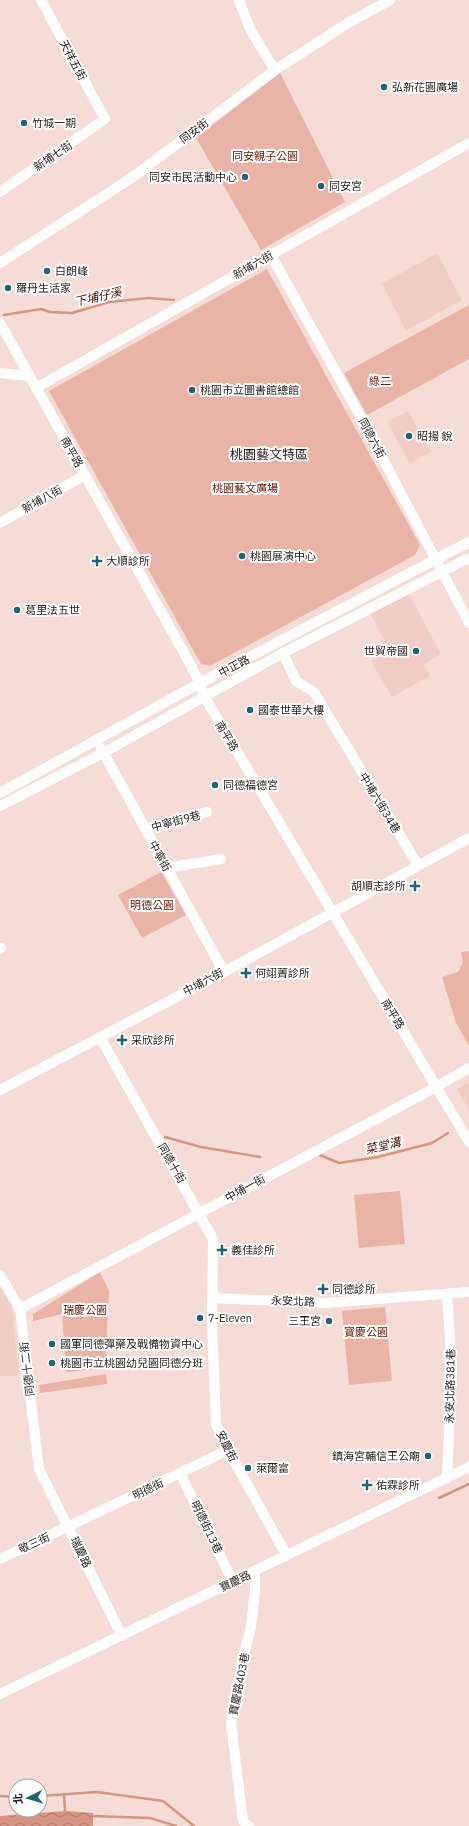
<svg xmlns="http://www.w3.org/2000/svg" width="469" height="1826" viewBox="0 0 469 1826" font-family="'IBM Plex Sans','Noto Sans TC',sans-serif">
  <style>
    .built { fill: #f0cec7 }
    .green { fill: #eab3a7 }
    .water { fill: url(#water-waves) }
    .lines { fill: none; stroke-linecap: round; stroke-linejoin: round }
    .stream { stroke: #d89383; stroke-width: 2.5 }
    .minor { stroke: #fff; stroke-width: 10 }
    .poi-dot { fill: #1e6674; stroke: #fff; stroke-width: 1.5 }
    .labels { text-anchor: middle; stroke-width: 4; stroke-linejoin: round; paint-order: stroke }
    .street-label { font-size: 11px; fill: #271e1c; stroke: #fff }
    .poi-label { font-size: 11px; fill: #271e1c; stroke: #fff; text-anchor: start }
    .park-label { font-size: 11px; fill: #691707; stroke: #fff }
    .water-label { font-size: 12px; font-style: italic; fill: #4f1106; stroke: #fff }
    .quarter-label { font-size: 13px; fill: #271e1c; stroke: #fff }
  </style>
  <defs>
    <pattern id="water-waves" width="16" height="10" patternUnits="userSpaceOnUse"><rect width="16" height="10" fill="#d89383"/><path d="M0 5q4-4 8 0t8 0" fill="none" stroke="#af776a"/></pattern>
  </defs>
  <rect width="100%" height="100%" fill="#f5dcd6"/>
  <path class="built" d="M437,253L462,300L406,331L382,284Z
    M408,411L431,452L410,463L387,422Z
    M409,594L441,654L424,664L430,676L392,697L371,661L390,651L370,613Z
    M469,1082V1110L457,1089Z
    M0,1287L12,1307L19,1376H0Z"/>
  <path class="green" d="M280,73L345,202L261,250L196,138Z
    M267,269L420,545L415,555L210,666L201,664L49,391Z
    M469,305V359L367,415L344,373Z
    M161,872L186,915L142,938L118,895Z
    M469,951V1046L456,1023L442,977L458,972L463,962L461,952Z
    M400,1191L405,1244L359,1248L354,1195Z
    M100,1272L109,1291L105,1368L66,1372L62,1314L33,1321V1314Z
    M385,1307L392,1381L349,1385L342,1311Z
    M106,1374L107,1384L40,1393L39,1385Z"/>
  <path class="water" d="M65,1811L93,1813V1826H0V1816Z"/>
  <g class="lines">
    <path class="stream" d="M4,315L41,309L50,312L72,313L109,302L149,298L174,300
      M165,1137L201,1147L260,1157
      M320,1155L339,1163L378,1157L432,1143L448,1133
      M439,1498L469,1484
      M64,1794L65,1811
      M0,1796L16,1797
      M40,1796L97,1792L163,1801L194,1826
      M93,1816L150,1818L176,1826"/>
    <path class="minor" d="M239,0L251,31L275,70
      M0,192L105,119L41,0
      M271,255L363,421L469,623
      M0,263L133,177L275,70L348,23L390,0
      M0,323L183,651L200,683L204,696L469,1142
      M0,373L29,376
      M36,388L469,143
      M0,523L85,475
      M283,653L296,681L314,692L418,865
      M101,748L224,972
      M0,793L200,683L469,542
      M0,806L103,753L283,653L469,558
      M145,829L207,812
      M166,868L221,859
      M0,949L1,948
      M100,1037L213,1239L212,1324L216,1424L228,1450L287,1556
      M0,1090L224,972L469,838
      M0,1275L20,1309L39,1469L122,1636
      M212,1298L326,1303L469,1292
      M20,1309L425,1093L469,1068
      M180,1473L233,1582
      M447,1478L452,1368L447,1294
      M0,1559L228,1450
      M0,1694L469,1467
      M249,1826L243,1821L231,1723L243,1657L251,1627L255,1591V1571"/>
  </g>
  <g class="poi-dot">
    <circle cx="384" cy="87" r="4"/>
    <circle cx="24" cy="123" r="4"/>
    <circle cx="245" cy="177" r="4"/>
    <circle cx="321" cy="186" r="4"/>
    <circle cx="47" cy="271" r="4"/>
    <circle cx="8" cy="288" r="4"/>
    <circle cx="192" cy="390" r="4"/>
    <circle cx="409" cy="436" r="4"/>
    <circle cx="242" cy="556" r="4"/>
    <path d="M95 555h4v4h4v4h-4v4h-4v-4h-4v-4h4z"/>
    <circle cx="17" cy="610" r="4"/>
    <circle cx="416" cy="651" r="4"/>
    <circle cx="250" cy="710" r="4"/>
    <circle cx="215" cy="785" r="4"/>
    <path d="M413 880h4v4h4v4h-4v4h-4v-4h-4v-4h4z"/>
    <path d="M244 967h4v4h4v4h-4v4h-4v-4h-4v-4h4z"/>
    <path d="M120 1034h4v4h4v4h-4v4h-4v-4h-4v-4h4z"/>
    <path d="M220 1244h4v4h4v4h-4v4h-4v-4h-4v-4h4z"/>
    <path d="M321 1283h4v4h4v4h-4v4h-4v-4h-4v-4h4z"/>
    <circle cx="200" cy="1318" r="4"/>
    <circle cx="329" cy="1321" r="4"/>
    <circle cx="52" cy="1344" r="4"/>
    <circle cx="52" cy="1363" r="4"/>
    <circle cx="428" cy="1456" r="4"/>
    <circle cx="248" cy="1468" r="4"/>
    <path d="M365 1479h4v4h4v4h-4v4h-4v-4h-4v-4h4z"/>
  </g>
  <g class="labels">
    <g class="street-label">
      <text transform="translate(73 60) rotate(62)" y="4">天祥五街</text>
      <text transform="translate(194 131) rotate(-37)" y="4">同安街</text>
      <text transform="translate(53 156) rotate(-34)" y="4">新埔七街</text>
      <text transform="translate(253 265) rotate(-30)" y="4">新埔六街</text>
      <text transform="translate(372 438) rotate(62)" y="4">同德六街</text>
      <text transform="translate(72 452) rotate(61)" y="4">南平路</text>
      <text transform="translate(42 499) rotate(-29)" y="4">新埔八街</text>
      <text transform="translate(234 666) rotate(-28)" y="4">中正路</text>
      <text transform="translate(227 736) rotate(59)" y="4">南平路</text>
      <text transform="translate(380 803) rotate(59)" y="4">中埔六街34巷</text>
      <text transform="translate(176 821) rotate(-15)" y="4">中寧街9巷</text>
      <text transform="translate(160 856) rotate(61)" y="4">中寧街</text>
      <text transform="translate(203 982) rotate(-28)" y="4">中埔六街</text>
      <text transform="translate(393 1014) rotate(59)" y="4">南平路</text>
      <text transform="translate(172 1163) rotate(60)" y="4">同德十街</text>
      <text transform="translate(245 1188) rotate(-29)" y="4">中埔一街</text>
      <text transform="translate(293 1301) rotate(2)" y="4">永安北路</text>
      <text transform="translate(27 1369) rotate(-97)" y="4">同德十二街</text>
      <text transform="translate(450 1386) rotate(-89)" y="4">永安北路381巷</text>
      <text transform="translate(227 1446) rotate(64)" y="4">安慶街</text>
      <text transform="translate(148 1489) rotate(-26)" y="4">明德街</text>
      <text transform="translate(207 1527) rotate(64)" y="4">明德街13巷</text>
      <text transform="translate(34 1543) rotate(-25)" y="4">敬三街</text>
      <text transform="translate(81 1552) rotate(64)" y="4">瑞慶路</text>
      <text transform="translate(235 1581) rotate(-26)" y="4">寶慶路</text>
      <text transform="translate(239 1684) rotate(-79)" y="4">寶慶路403巷</text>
    </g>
    <g class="poi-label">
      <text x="392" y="91">弘新花園廣場</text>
      <text x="32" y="127">竹城一期</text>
      <text x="237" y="181" text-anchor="end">同安市民活動中心</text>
      <text x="329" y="190">同安宮</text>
      <text x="55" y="275">白朗峰</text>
      <text x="16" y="292">羅丹生活家</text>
      <text x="200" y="394">桃園市立圖書館總館</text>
      <text x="417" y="440">昭揚 銳</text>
      <text x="250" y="560">桃園展演中心</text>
      <text x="106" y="565">大順診所</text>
      <text x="25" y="614">葛里法五世</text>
      <text x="408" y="655" text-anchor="end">世貿帝國</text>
      <text x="258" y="714">國泰世華大樓</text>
      <text x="223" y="789">同德福德宮</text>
      <text x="406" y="890" text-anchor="end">胡順志診所</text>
      <text x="255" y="977">何翊菁診所</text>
      <text x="131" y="1044">采欣診所</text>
      <text x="231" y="1254">義佳診所</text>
      <text x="332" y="1293">同德診所</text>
      <text x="208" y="1322">7-Eleven</text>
      <text x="321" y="1325" text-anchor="end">三王宮</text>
      <text x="60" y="1348">國軍同德彈藥及戰備物資中心</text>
      <text x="60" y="1367">桃園市立桃園幼兒園同德分班</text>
      <text x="420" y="1460" text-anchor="end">鎮海宮輔信王公廟</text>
      <text x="256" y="1472">萊爾富</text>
      <text x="376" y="1489">佑霖診所</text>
    </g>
    <g class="park-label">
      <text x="265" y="160">同安親子公園</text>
      <text x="380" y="385">綠二</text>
      <text x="245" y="492">桃園藝文廣場</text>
      <text x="152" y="909">明德公園</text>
      <text x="85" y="1314">瑞慶公園</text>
      <text x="366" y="1336">寶慶公園</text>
    </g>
    <g class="water-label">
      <text transform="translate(98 297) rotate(-13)" y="4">下埔仔溪</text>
      <text transform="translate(383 1146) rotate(-13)" y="4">菜堂溝</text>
    </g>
    <g class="quarter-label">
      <text x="269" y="459">桃園藝文特區</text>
    </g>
  </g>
  <g transform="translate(28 1798) rotate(265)"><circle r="19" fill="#ffffff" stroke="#a9a5a4"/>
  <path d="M0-3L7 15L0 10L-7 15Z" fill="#1e6674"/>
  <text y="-6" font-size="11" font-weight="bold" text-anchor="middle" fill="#271e1c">北</text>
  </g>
</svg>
